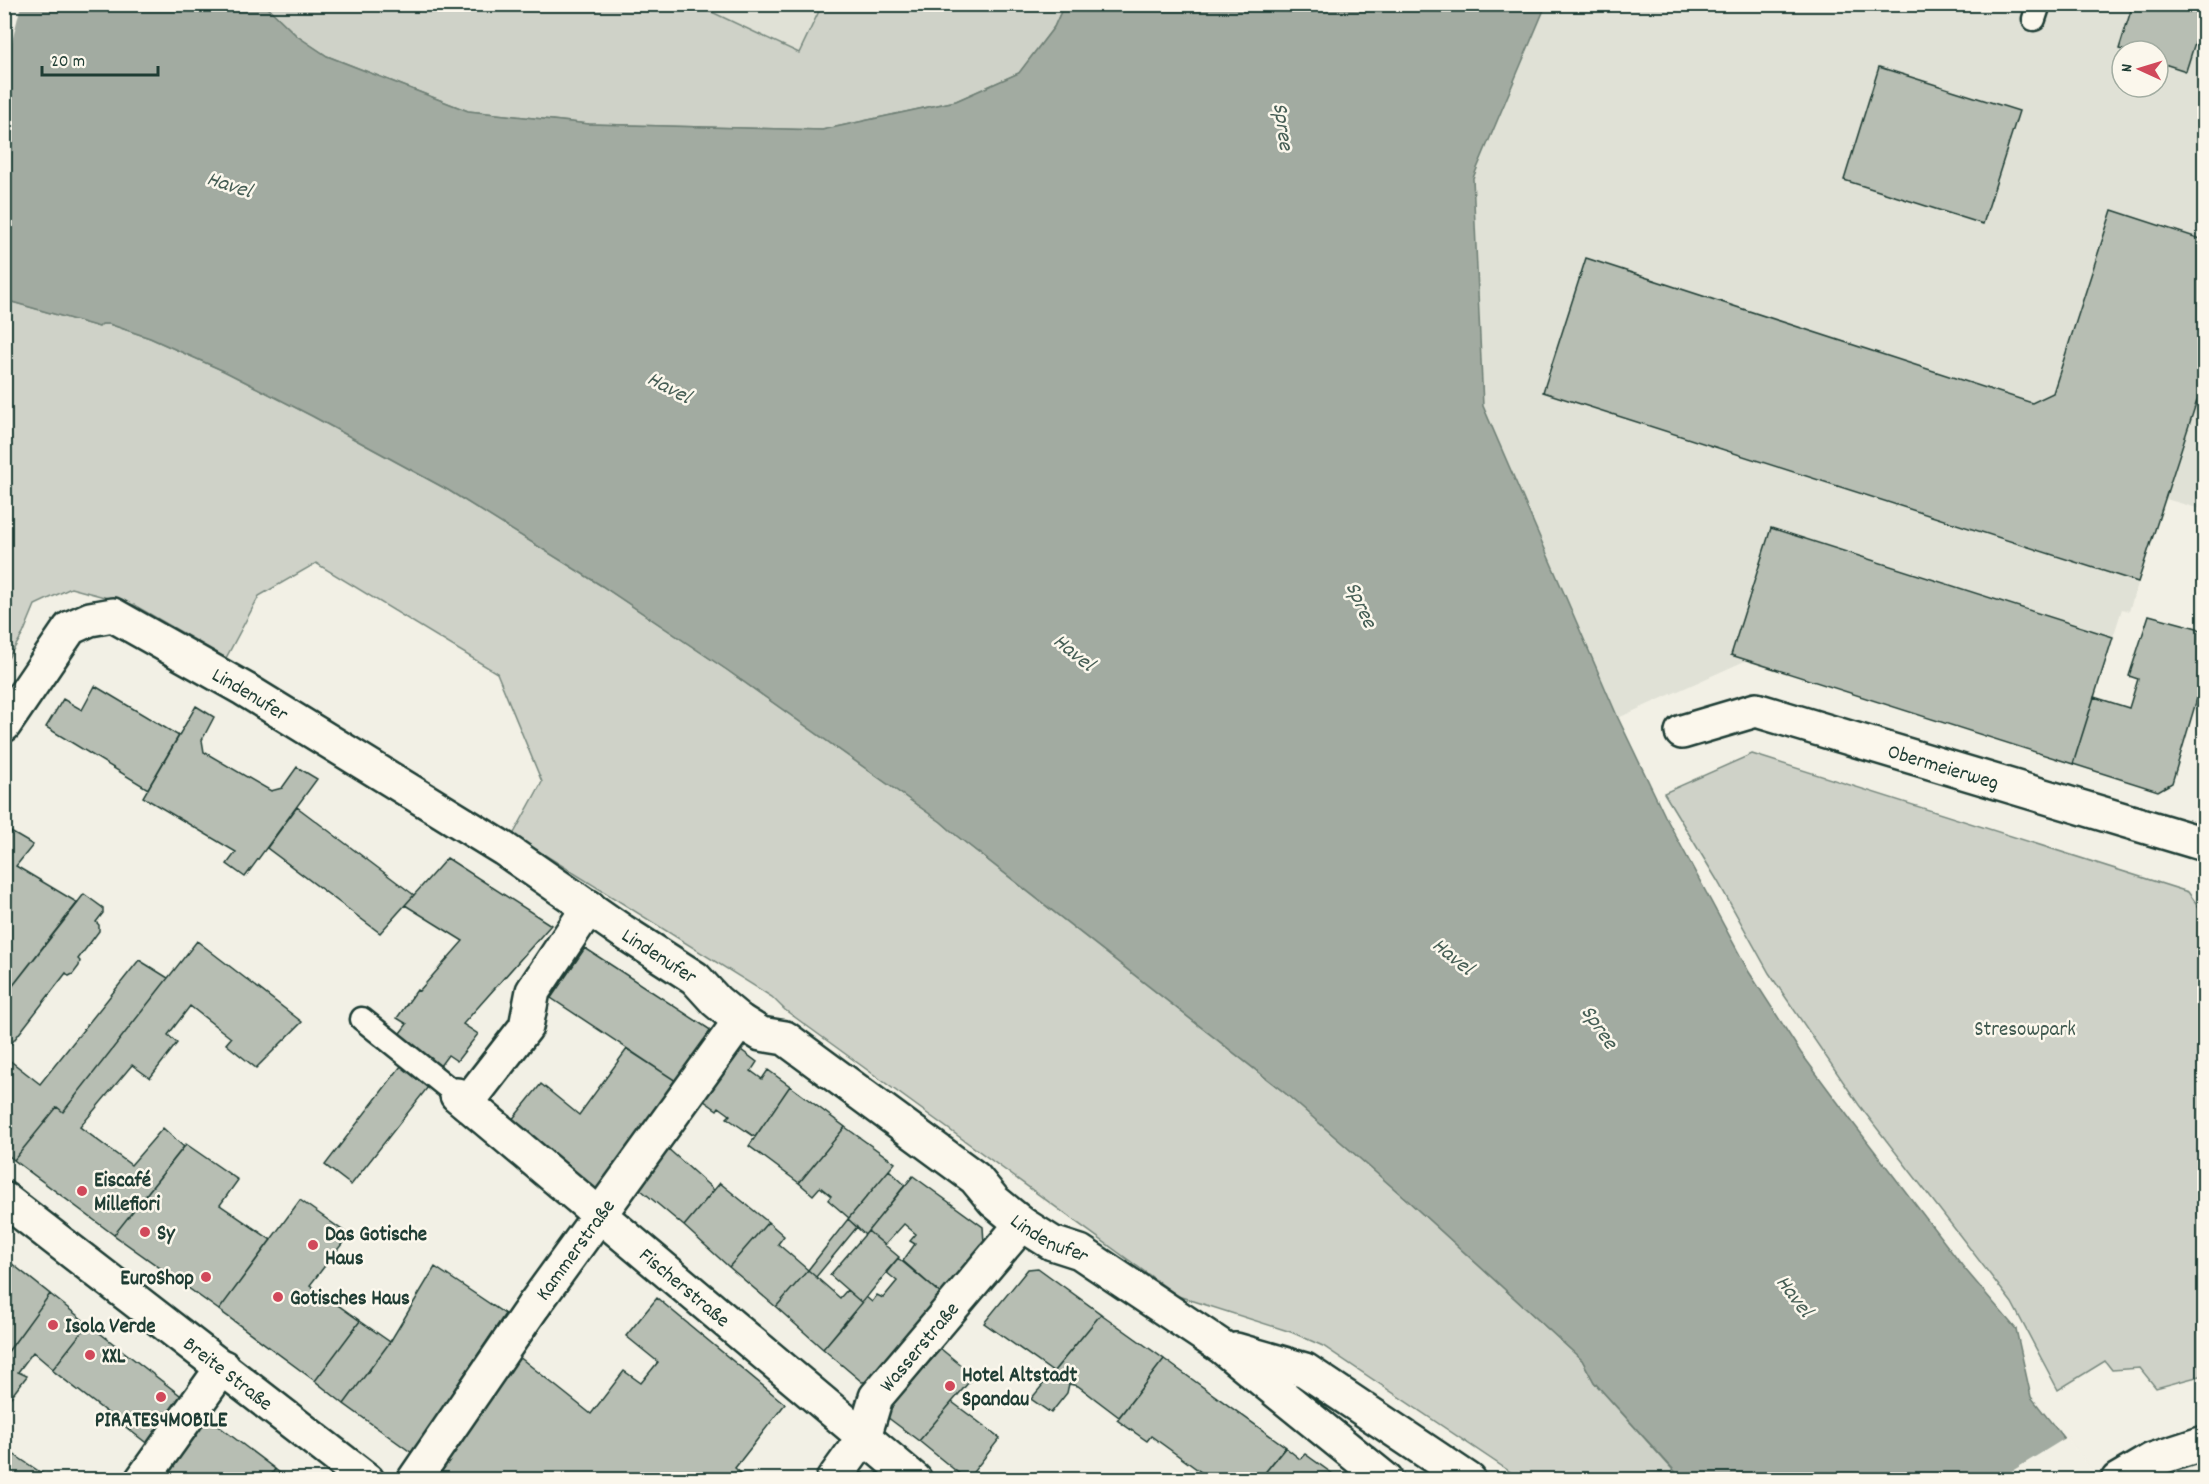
<svg xmlns="http://www.w3.org/2000/svg" width="2209" height="1484" viewBox="0 0 2209 1484" font-family="Dekko,sans-serif">
  <style>
    .built { fill: #e0e1d6; fill-rule: evenodd }
    .green { fill: #cfd2c8; stroke: #77887e; stroke-width: 1.5 }
    .water { fill: #a2aba1; stroke: #6e7f75; stroke-width: 1.5 }
    .pier { fill: #f2f0e5 }
    .building { fill: #b7beb3; stroke: #1f3d34; stroke-width: 1.5 }
    .lines { fill: none; stroke-linecap: round; stroke-linejoin: round }
    .service-casing { stroke: #1f3d34; stroke-width: 27 }
    .pedestrian-casing { stroke: #1f3d34; stroke-width: 38 }
    .minor-casing { stroke: #1f3d34; stroke-width: 38 }
    .tertiary-casing { stroke: #1f3d34; stroke-width: 38 }
    .service { stroke: #fbf7ec; stroke-width: 22 }
    .pedestrian { stroke: #fbf7ec; stroke-width: 33 }
    .minor { stroke: #fbf7ec; stroke-width: 33 }
    .tertiary { stroke: #fbf7ec; stroke-width: 33 }
    .poi-dot { fill: #d1495b; stroke: #fbf7ec; stroke-width: 2 }
    .labels { text-anchor: middle; stroke-width: 5; stroke-linejoin: round; paint-order: stroke }
    .street-label { font-size: 21px; fill: #1f3d34; stroke: #fbf7ec }
    .park-label { font-size: 21px; fill: #425b52; stroke: #fbf7ec }
    .poi-label { font-size: 21px; font-weight: bold; fill: #1f3d34; stroke: #fbf7ec; text-anchor: start }
    .water-label { font-size: 22px; font-style: italic; fill: #465e55; stroke: #fbf7ec }
  </style>
  <rect width="100%" height="100%" fill="#f2f0e5"/>
  <filter id="ink" filterUnits="userSpaceOnUse"><feTurbulence type="fractalNoise" baseFrequency=".0167" numOctaves="2"/><feDisplacementMap in="SourceGraphic" scale="12" xChannelSelector="R" yChannelSelector="G"/><feConvolveMatrix kernelMatrix="1 2 1 2 8 2 1 2 1" color-interpolation-filters="sRGB"/></filter>
  <g filter="url(#ink)">
    <path class="built" d="M697,5H822L799,53Z
      M1546,5H2204V510L2166,499L2129,611L2122,609L2073,764L1747,660L1618,718L1483,406L1473,178ZM2122,51H2158V87H2122Z"/>
    <path class="green" d="M265,5H697L799,53L822,5H1064L1054,27L1019,73L956,101L822,130L589,124L468,111L327,56L297,36Z
      M5,300L99,327L101,324H109L150,338L224,371L312,416L448,490L602,586L727,670L941,822L957,836L1285,1093L1406,1199L1582,1360L1594,1382L1681,1479H1521L1323,1346L1291,1332L1178,1296L785,1010L772,997L513,835L542,782L497,673L316,563L259,596L226,658L134,605L71,588L35,605L23,634L5,663Z
      M1752,754L2188,892L2204,914V1375L2156,1388L2140,1368L2112,1370L2105,1361L2058,1390L2012,1303L1859,1105L1769,973L1717,880L1664,793Z"/>
    <path class="water" d="M4,5H265L297,36L327,56L468,111L589,124L822,130L956,101L1019,73L1054,27L1064,5H1546L1473,178L1483,406L1618,718L1665,816L1749,972L1801,1053L1850,1119L1964,1268L2016,1329L2031,1397L2096,1479H1682L1594,1382L1582,1360L1406,1199L1285,1093L957,836L941,822L727,670L602,586L448,490L312,416L224,371L150,338L109,324H102L99,327L5,300Z"/>
    <path class="pier" d="M5,4L21,5L5,70L4,5Z
      M2067,1437L2099,1480L1999,1479L2064,1439Z"/>
    <path class="building" d="M2133,4H2204V14L2186,71L2158,62V51H2126L2119,49Z
      M1879,67L2019,111L1983,224L1844,180Z
      M2112,210L2204,240V379L2138,582L1543,392L1586,258L2032,403L2053,393Z
      M1771,528L2113,637L2073,764L1731,655Z
      M2149,615L2197,628L2204,633V675L2172,783L2158,791L2073,764L2094,697L2129,708L2138,679L2129,676Z
      M95,686L179,736L148,789L46,727L63,699L82,710Z
      M196,706L214,717L202,740L204,752L271,791L282,788L297,767L317,779L245,877L227,864L236,852L143,797Z
      M297,807L414,895L380,933L267,848Z
      M4,828L33,845L16,866L78,903L4,997Z
      M447,858L551,925L463,1024L478,1034L457,1061L448,1055L440,1066L397,1037L407,1024L397,1018L417,990L419,991L463,941L405,905Z
      M84,894L103,908V913L96,922L99,925V931L78,959L80,961L79,966L73,974L69,976L66,973L4,1053V997Z
      M197,941L302,1022L256,1068L226,1044L231,1038L190,1006L168,1035L177,1043L150,1078L132,1065L80,1127L131,1165L163,1128L184,1147L114,1235L14,1160L57,1107L63,1112Z
      M585,948L712,1031L676,1081L551,998Z
      M139,960L168,978L63,1112L57,1107L14,1160L4,1152V1056L40,1084Z
      M737,1047L757,1062L751,1071L762,1079L768,1070L790,1086L755,1137L727,1118L730,1115L719,1107L717,1110L700,1098Z
      M627,1049L676,1081L594,1194L507,1126L541,1084L579,1115Z
      M401,1066L428,1087L351,1185L325,1165Z
      M790,1086L845,1127L799,1183L749,1146Z
      M845,1127L895,1163L849,1218L828,1200L831,1196L820,1187L813,1195L799,1183Z
      M186,1144L238,1180L220,1205L271,1240L219,1310L114,1235Z
      M665,1146L714,1190L684,1226L635,1185Z
      M889,1170L905,1185L865,1235L848,1219Z
      M913,1176L983,1227L984,1243L942,1295L903,1261L915,1244L910,1241L916,1234L904,1224L885,1245L868,1231Z
      M720,1183L768,1222L729,1267L684,1226Z
      M300,1200L349,1235L310,1285L360,1321L315,1381L219,1310Z
      M848,1219L857,1227L816,1277L808,1270Z
      M768,1222L784,1236L778,1244L808,1270L776,1307L729,1267Z
      M868,1231L899,1257L862,1303L830,1275Z
      M898,1258L942,1295L873,1381L862,1382L823,1349L866,1297L872,1302L877,1295L883,1298L897,1281L886,1272Z
      M6,1259L50,1294L5,1356L4,1260Z
      M435,1267L505,1314L412,1453L344,1404L390,1342Z
      M1038,1268L1101,1314L1053,1372L984,1323L1028,1269Z
      M808,1270L840,1298L847,1290L862,1303L823,1349L776,1307Z
      M50,1294L88,1324L53,1369L33,1352L18,1372L27,1376L7,1402L4,1400V1357Z
      M657,1298L785,1404L735,1468L749,1480H446L436,1472L518,1356L591,1414L624,1371L641,1383L658,1362L626,1336Z
      M1101,1314L1164,1359L1119,1417L1078,1386L1069,1384L1067,1393L1051,1413L1031,1399Z
      M360,1321L390,1342L344,1404L315,1381Z
      M88,1324L185,1399L149,1445L52,1370Z
      M941,1349L974,1376L919,1441L883,1414Z
      M1164,1359L1286,1447L1259,1480H1212L1151,1436L1147,1441L1117,1420Z
      M952,1402L1000,1438L967,1480L919,1441Z
      M204,1415L275,1469L268,1480H157Z
      M1285,1447L1300,1459L1305,1454L1337,1477L1335,1480H1259Z
      M4,1448L52,1480H4Z
      M275,1469L288,1480H268Z
      M863,1473L870,1480H854L858,1474Z"/>
    <g class="lines">
      <defs>
        <path id="service" d="M2034,19L2039,4
          M362,1019L457,1095"/>
        <g id="pedestrian">
          <path d="M467,1103L526,1027L533,991L589,907"/>
          <path id="s1" d="M4,1199L367,1480"/>
          <path d="M142,1480L223,1367"/>
          <path d="M414,1480L534,1305"/>
          <path d="M833,1480L864,1437"/>
        </g>
        <g id="minor">
          <path id="s2" d="M4,725L70,628L90,619L113,615L244,689L504,849L622,931L695,978L716,1001L740,1021L761,1034L785,1038L975,1178L994,1201L1022,1224L1052,1243L1080,1252L1222,1347L1386,1480"/>
          <path id="s3" d="M1682,732L1756,710L2204,844"/>
          <path id="s4" d="M457,1095L915,1480"/>
          <path id="s5" d="M534,1305L740,1021"/>
          <path d="M1236,1350L1305,1370L1469,1480"/>
          <path id="s6" d="M864,1437L876,1397L1022,1224"/>
        </g>
        <path id="tertiary" d="M2118,1480L2152,1460L2204,1443"/>
      </defs>
      <use href="#service" class="service-casing"/>
      <use href="#pedestrian" class="pedestrian-casing"/>
      <use href="#minor" class="minor-casing"/>
      <use href="#tertiary" class="tertiary-casing"/>
      <use href="#service" class="service"/>
      <use href="#pedestrian" class="pedestrian"/>
      <use href="#minor" class="minor"/>
      <use href="#tertiary" class="tertiary"/>
    </g>
  </g>
  <g class="poi-dot">
    <circle cx="82" cy="1191" r="6"/>
    <circle cx="145" cy="1232" r="6"/>
    <circle cx="313" cy="1245" r="6"/>
    <circle cx="206" cy="1277" r="6"/>
    <circle cx="278" cy="1297" r="6"/>
    <circle cx="53" cy="1325" r="6"/>
    <circle cx="90" cy="1355" r="6"/>
    <circle cx="950" cy="1386" r="6"/>
    <circle cx="161" cy="1397" r="6"/>
  </g>
  <g class="labels">
    <g class="street-label">
      <text dy="7" stroke="none"><textPath href="#s2" startOffset="321">Lindenufer</textPath></text>
      <text dy="7" stroke="none"><textPath href="#s3" startOffset="273">Obermeierweg</textPath></text>
      <text dy="7" stroke="none"><textPath href="#s2" startOffset="807">Lindenufer</textPath></text>
      <text dy="7" stroke="none"><textPath href="#s2" startOffset="1294">Lindenufer</textPath></text>
      <text dy="7" stroke="none"><textPath href="#s5" startOffset="69">Kammerstraße</textPath></text>
      <text dy="7" stroke="none"><textPath href="#s4" startOffset="298">Fischerstraße</textPath></text>
      <text dy="7" stroke="none"><textPath href="#s6" startOffset="108">Wasserstraße</textPath></text>
      <text dy="7" stroke="none"><textPath href="#s1" startOffset="284">Breite Straße</textPath></text>
    </g>
    <g class="park-label">
      <text x="2025" y="1035">Stresowpark</text>
    </g>
    <g class="poi-label">
      <text x="94" y="1186">Eiscafé<tspan x="94" dy="24">Millefiori</tspan></text>
      <text x="157" y="1239">Sy</text>
      <text x="325" y="1240">Das Gotische<tspan x="325" dy="24">Haus</tspan></text>
      <text x="194" y="1284" text-anchor="end">EuroShop</text>
      <text x="290" y="1304">Gotisches Haus</text>
      <text x="65" y="1332">Isola Verde</text>
      <text x="102" y="1362">XXL</text>
      <text x="962" y="1381">Hotel Altstadt<tspan x="962" dy="24">Spandau</tspan></text>
      <text x="161" y="1426" text-anchor="middle">PIRATES4MOBILE</text>
    </g>
    <g class="water-label">
      <text transform="translate(1285 126) rotate(82)" y="8">Spree</text>
      <text transform="translate(230 183) rotate(18)" y="8">Havel</text>
      <text transform="translate(670 386) rotate(28)" y="8">Havel</text>
      <text transform="translate(1363 604) rotate(66)" y="8">Spree</text>
      <text transform="translate(1075 651) rotate(39)" y="8">Havel</text>
      <text transform="translate(1454 955) rotate(39)" y="8">Havel</text>
      <text transform="translate(1601 1026) rotate(56)" y="8">Spree</text>
      <text transform="translate(1796 1295) rotate(53)" y="8">Havel</text>
    </g>
  </g>
  <rect width="2209" height="1484" fill="none" stroke="#fbf7ec" stroke-width="24"/>
  <rect x="12" y="12" width="2185" height="1460" fill="none" stroke="#1f3d34" stroke-width="2" filter="url(#ink)"/>
  <g transform="translate(2140 69) rotate(274)"><circle r="28" fill="#fbf7ec" stroke="#a3ada2" stroke-width="1.5"/>
  <path d="M0-4.5L10 22L0 15L-10 22Z" fill="#d1495b"/>
  <text y="-9" font-size="16" font-weight="bold" text-anchor="middle" fill="#1f3d34">N</text>
  </g>
  <path d="M42 66v9h116v-9" fill="none" stroke="#1f3d34" stroke-width="3"/>
  <text x="51" y="66" font-size="18" fill="#1f3d34" stroke="#fbf7ec" stroke-width="4.5" paint-order="stroke">20 m</text>
</svg>
